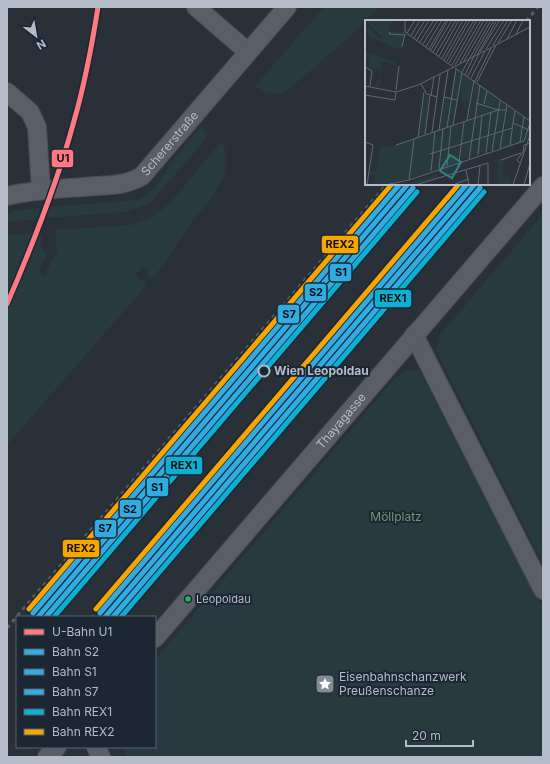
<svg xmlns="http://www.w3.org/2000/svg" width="550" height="764" viewBox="0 0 550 764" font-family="Inter,sans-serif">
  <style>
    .green { fill: #273a3e }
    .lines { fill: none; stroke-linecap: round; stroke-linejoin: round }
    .street-casing { stroke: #484c53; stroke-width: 20 }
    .street { stroke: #5a5e66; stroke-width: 18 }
    .rail { stroke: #595d64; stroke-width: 3; stroke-dasharray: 4 4; stroke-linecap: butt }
    .rail-1-casing { stroke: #1d2633; stroke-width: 8 }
    .rail-2-casing { stroke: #1d2633; stroke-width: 8 }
    .rail-3-casing { stroke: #1d2633; stroke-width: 8 }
    .rail-4-casing { stroke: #1d2633; stroke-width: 8 }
    .rail-5-casing { stroke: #1d2633; stroke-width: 8 }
    .rail-1 { stroke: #30ace2; stroke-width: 5 }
    .rail-2 { stroke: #30ace2; stroke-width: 5 }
    .rail-3 { stroke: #30ace2; stroke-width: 5 }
    .rail-4 { stroke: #0dafd3; stroke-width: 5 }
    .rail-5 { stroke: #f7a600; stroke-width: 5 }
    .metro-1-casing { stroke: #1d2633; stroke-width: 8 }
    .metro-1 { stroke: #fe7a82; stroke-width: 5 }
    .stop-dot { fill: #1d2633; stroke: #b4bcc9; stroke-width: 2 }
    .bus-dot { fill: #1ab867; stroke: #1d2633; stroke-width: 1.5 }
    .labels { text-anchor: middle; stroke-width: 4; stroke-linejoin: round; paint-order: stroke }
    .bus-label { font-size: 11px; fill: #b4bcc9; stroke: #1d2633; text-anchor: start }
    .street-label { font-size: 12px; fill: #b4bcc9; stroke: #1d2633 }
    .stop-label { font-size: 12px; font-weight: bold; fill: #b4bcc9; stroke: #1d2633; text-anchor: start }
    .park-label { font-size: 12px; fill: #6b9a76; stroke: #1d2633 }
    .poi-label { font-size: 12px; fill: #b4bcc9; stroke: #1d2633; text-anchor: start }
    .inset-road { fill: none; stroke: #616872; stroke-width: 1 }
    .view { fill: #308480; fill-opacity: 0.15; stroke: #308480; stroke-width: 2 }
    .inset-edge { fill: none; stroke: #b4bcc9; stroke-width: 2 }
    .line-badge { stroke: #1d2633; stroke-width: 1.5 }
    .pale-badge-label { font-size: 11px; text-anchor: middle; font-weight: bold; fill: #111 }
  </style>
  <rect width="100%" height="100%" fill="#2a3038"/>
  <path class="green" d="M324,7H380C355,30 331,55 304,76C298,81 291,88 284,92C274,96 263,93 255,86Z
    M201,127L208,134L191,157L154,198L148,204L138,208L127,212L48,218V207L125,201L138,199L146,195L153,190L160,181L173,159Z
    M221,142C225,146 226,151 226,156C229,185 206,202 191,224C178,243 166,262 152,279L147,275L150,271L143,265L136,275L147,285L7,445V237L10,235L41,232L42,250L47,252L38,273L45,276L54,255L57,254L55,230L131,225L148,219L168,205Z
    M39,208V219L7,222V214C18,209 28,209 39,208Z
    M543,214V563L437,352L439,336Z
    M417,369L426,375L543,608V757H127L123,747H155V660L395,378L407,371Z"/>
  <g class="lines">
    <defs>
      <g id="street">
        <path d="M196,7L248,52"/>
        <path d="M7,92L30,112L37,127L41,190"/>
        <path id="s1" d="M7,196C32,190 57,189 83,187C103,185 124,187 142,176L287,7"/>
        <path d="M414,335L543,590"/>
        <path id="s2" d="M155,638L543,186"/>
        <path d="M96,747L101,757"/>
        <path d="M47,757L57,747"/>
      </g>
    </defs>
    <use href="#street" class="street-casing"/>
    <use href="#street" class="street"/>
    <path class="rail" d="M526,21L538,7
      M7,628L387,184"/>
    <defs>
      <path id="rail-1" d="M38,617L408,184
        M105,617L475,184"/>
      <path id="rail-2" d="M46,617L413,188
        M113,617L480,188"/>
      <path id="rail-3" d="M33,613L400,184
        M100,613L467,184"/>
      <path id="rail-4" d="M54,617L417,192
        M121,617L484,192"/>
      <path id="rail-5" d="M29,609L392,184
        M96,609L459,184"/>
    </defs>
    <use href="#rail-1" class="rail-1-casing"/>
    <use href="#rail-2" class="rail-2-casing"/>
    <use href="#rail-3" class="rail-3-casing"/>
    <use href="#rail-4" class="rail-4-casing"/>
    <use href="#rail-5" class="rail-5-casing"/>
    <use href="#rail-1" class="rail-1"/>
    <use href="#rail-2" class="rail-2"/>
    <use href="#rail-3" class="rail-3"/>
    <use href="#rail-4" class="rail-4"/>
    <use href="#rail-5" class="rail-5"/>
    <defs>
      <path id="metro-1" d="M7,304C33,244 57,184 74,121C85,83 92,45 98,7"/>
    </defs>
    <use href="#metro-1" class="metro-1-casing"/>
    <use href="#metro-1" class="metro-1"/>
  </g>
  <defs>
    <symbol id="sight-square" viewBox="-11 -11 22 22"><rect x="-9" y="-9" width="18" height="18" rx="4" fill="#848b96" stroke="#1d2633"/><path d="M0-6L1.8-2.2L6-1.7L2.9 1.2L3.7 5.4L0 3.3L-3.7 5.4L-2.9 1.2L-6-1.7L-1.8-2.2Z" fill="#fff"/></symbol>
  </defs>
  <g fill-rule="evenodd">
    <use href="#sight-square" x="314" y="673" width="22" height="22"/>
  </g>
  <circle class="stop-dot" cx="264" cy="371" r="5.5"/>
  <circle class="bus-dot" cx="188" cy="599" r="3.5"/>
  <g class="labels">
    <g class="bus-label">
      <text x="196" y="603">Leopoldau</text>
    </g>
    <g class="street-label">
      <text dy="4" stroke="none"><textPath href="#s1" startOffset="180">Schererstraße</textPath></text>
      <text dy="4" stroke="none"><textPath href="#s2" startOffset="286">Thayagasse</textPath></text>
    </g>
    <g class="stop-label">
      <text x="274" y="375">Wien Leopoldau</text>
    </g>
    <g class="park-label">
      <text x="396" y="521">Möllplatz</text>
    </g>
    <g class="poi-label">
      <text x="339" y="681">Eisenbahnschanzwerk<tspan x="339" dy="14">Preußenschanze</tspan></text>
    </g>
  </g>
  <g transform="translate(365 20)">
    <rect width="165" height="165" fill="#2a3038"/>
    <path d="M0,0H26L25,12H40L36,30L7,18L0,12V4L15,19L17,17ZM0,32L33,42L32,45L12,41L17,43L14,67L9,66L13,64L11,65L15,50H11L10,57V49L3,50L5,39L0,38ZM91,49L97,53L92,79L86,78ZM97,53L108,61L107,64L102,61L105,63L102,64H107L104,82H99L101,83V90L98,82L93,81L96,80ZM110,61L142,85L141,89H135L141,91L137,110L97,123L99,102L119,94L103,99ZM60,73L64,77L60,114L53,116ZM79,78L92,80L88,105L75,109ZM143,86L164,99L165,113L162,121L134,130L138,111L147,108L139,107ZM98,103L96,123L84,127L86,107ZM85,107L83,128L64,135L90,126L95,129L93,142L32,163L9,165L10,154L4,155L5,151L11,152V148L6,146L12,147L15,126L25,127ZM137,111L135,127L113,133L95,141L97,124ZM132,139H139L137,156L145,158L147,165H135L132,160L133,143H125ZM72,154L73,157L47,165H39Z" fill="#273a3e"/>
    <path class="inset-road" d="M40,0V12L88,47M25,12L24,14L40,15M42,13L50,0M151,14L158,0M46,16L55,0M49,18L60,0M142,19L152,0M52,20L64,0M55,22L69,0M133,23L147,0M58,24L73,0M128,25L143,0M37,27L40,14M61,27L77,0M64,29L81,0M121,29L139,0M66,30L83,0M68,32L87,0M115,32L135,0M71,34L91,0M112,35L132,0M74,36L94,0M108,37L129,0M77,38L98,0M79,40L102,0M82,41L105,0M99,41L123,0M84,43L109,0M95,43L119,0M87,45L112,0M90,45L116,0M0,47L7,51L5,66M89,47L165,7M90,48L165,101M97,52L126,0M100,55L109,36M103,56L114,34M106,58L120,31M110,61L126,28M112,62L131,25M56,64L62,74L72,77M0,66L31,72L53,65L89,47M31,70L34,46M0,75L30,80L31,72M66,76L69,57M79,77L92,80M111,83L133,90M119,84L122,71M102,100L109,60M148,103L150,91M88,105L97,53M82,107L91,49M74,110L83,50M67,112L75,55M60,114L65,76M53,117L59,72M0,122L8,125L2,165M155,122L159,96M31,125L133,90H141M145,125L148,103L164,110M135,128L142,85M127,131L135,81M121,133L126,92M65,134L147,108M113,135L117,95M104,139L115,65M136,140L156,133M94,142L99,102M155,143L152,140L158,132L159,125L165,123M82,146L86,106M74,149L78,109M101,150L104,165M66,151L70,111M44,160L49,119M90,164L104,159M20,165L44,160L159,121L165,103M50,165L123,143V165M113,165L115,146M148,165L165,115M159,165L165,143"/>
    <path class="view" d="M85,135L96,142L87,158L75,151Z"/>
    <rect width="165" height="165" class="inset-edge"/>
  </g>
  <g class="line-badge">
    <rect x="51" y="149" width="23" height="19" rx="4" fill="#fe7a82"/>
    <rect x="321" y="235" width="38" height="19" rx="4" fill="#f7a600"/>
    <rect x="329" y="263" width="23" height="19" rx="4" fill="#30ace2"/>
    <rect x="304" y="283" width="23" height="19" rx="4" fill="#30ace2"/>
    <rect x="374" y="289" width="38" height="19" rx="4" fill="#0dafd3"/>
    <rect x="277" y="304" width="23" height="20" rx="4" fill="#30ace2"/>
    <rect x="165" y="456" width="38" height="19" rx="4" fill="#0dafd3"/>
    <rect x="146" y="477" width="23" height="20" rx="4" fill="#30ace2"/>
    <rect x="119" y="499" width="23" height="19" rx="4" fill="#30ace2"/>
    <rect x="94" y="519" width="23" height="19" rx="4" fill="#30ace2"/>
    <rect x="62" y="539" width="38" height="19" rx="4" fill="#f7a600"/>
  </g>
  <g class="pale-badge-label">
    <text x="63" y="162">U1</text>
    <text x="340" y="248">REX2</text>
    <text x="341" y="276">S1</text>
    <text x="316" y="296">S2</text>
    <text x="393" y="302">REX1</text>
    <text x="289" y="318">S7</text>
    <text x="184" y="469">REX1</text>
    <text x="157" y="491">S1</text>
    <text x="130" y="513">S2</text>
    <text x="105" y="532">S7</text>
    <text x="81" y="552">REX2</text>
  </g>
  <rect width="550" height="764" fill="none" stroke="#b4bcc9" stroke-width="16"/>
  <rect x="16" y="616" width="140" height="132" fill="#1d2633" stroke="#59626f"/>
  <rect x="24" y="629" width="20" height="6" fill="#fe7a82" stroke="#59626f"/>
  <text x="52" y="636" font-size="12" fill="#b4bcc9">U-Bahn U1</text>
  <rect x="24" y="649" width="20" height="6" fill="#30ace2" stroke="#59626f"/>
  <text x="52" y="656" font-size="12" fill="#b4bcc9">Bahn S2</text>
  <rect x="24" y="669" width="20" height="6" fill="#30ace2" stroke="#59626f"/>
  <text x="52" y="676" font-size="12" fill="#b4bcc9">Bahn S1</text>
  <rect x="24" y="689" width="20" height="6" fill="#30ace2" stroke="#59626f"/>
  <text x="52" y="696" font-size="12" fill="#b4bcc9">Bahn S7</text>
  <rect x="24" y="709" width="20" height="6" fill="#0dafd3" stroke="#59626f"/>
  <text x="52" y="716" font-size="12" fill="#b4bcc9">Bahn REX1</text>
  <rect x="24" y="729" width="20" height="6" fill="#f7a600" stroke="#59626f"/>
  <text x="52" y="736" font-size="12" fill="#b4bcc9">Bahn REX2</text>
  <g transform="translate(36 36) rotate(149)" stroke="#1d2633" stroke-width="3" paint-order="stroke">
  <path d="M0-3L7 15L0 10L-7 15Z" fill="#b4bcc9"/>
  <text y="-6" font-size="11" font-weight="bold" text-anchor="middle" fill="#b4bcc9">N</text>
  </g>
  <path d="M406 740v6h67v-6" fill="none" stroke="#b4bcc9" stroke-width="2"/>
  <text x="412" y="740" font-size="12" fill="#b4bcc9" stroke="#1d2633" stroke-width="3" paint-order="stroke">20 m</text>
</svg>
